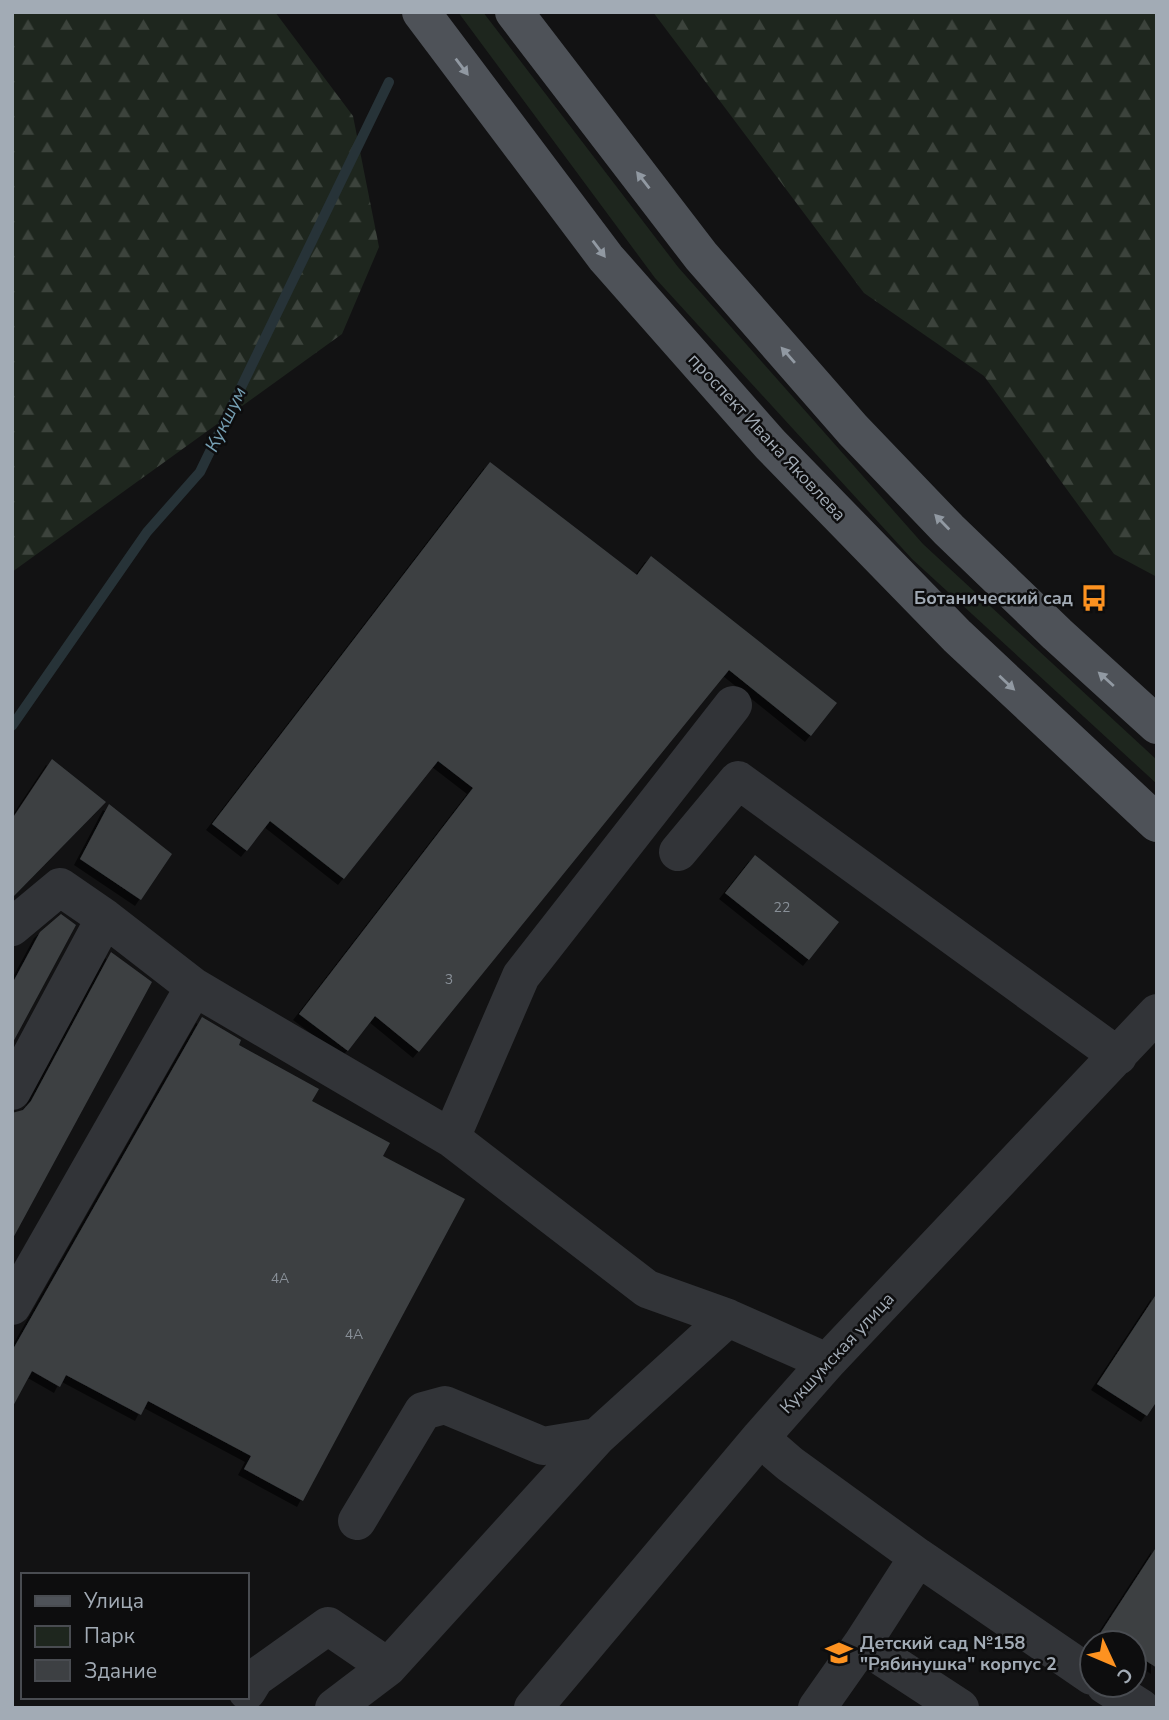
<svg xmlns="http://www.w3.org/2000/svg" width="1169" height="1720" viewBox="0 0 1169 1720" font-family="'Nunito Sans',sans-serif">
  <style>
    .green { fill: #1e261e }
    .forest { fill: url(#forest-firs) }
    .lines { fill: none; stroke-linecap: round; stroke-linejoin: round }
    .stream { stroke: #273338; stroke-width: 10 }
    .building { fill: #3d4043; filter: url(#shadow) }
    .minor { stroke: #323438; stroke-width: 38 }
    .major { stroke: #4e5258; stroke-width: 38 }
    .oneway { fill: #9199a2 }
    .labels { text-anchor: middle; stroke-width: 5; stroke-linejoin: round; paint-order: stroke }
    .number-label { font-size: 14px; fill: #899098 }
    .street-label { font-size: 18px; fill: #a2abb5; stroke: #0d0d0e }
    .poi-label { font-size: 18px; font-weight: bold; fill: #a2abb5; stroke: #0d0d0e; text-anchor: end }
    .water-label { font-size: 19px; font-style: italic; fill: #769fb3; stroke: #0d0d0e }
  </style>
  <defs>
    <pattern id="forest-firs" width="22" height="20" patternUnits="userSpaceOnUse" patternTransform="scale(1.75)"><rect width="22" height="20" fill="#1e261e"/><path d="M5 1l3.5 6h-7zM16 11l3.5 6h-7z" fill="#3c433c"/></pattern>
    <filter id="shadow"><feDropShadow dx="-6" dy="6" stdDeviation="0" flood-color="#0009"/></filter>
  </defs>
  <rect width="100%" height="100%" fill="#121213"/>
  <path class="green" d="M458,12H483L678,267L923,544L1157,760V784L912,559L655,278Z"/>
  <path class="forest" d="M12,12H275L353,116L379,247L342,334L12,572Z
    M653,12H1157V577L1114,554L984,376L864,293Z"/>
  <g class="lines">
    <path class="stream" d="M12,726L147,532L200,472L389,82"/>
  </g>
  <path class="building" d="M490,462L637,575L651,556L837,703L811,736L729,670L419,1052L375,1016L348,1051L299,1014L473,788L438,761L344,879L270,821L247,851L212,824Z
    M52,759L106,802L12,898V819Z
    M109,804L172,854L141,900L80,859Z
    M755,855L839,922L809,960L725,893Z
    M61,914L76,925L12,1044V984L40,932Z
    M111,952L152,982L12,1240V1113L23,1110L31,1101Z
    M202,1017L241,1040L239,1045L319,1089L312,1101L390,1143L383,1156L465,1199L303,1501L244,1469L251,1456L148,1401L141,1415L66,1375L60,1387L32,1371L12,1408V1351Z
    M1157,1293V1401L1147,1416L1097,1384Z
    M1157,1546V1668L1134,1653V1643H1118L1101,1632Z"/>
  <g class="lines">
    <path class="minor" d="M678,852L738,780L1118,1056
      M12,927L60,887L105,918L194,987L451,1138L647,1289L728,1318L827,1362
      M12,1091L105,918
      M451,1138L521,976L733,705
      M12,1306L194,987
      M760,1438L790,1464L918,1557L1092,1676
      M357,1521L423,1411L445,1405L543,1446L597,1437
      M918,1557L862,1644L960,1708
      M1105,1685L1141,1708
      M247,1691L255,1678L328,1626L388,1667
      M334,1708L388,1667L597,1437L728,1318
      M533,1708L760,1438L827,1362L1157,1013
      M817,1708L862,1644"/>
    <path class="major" d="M421,12L606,258L770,444L957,636L1157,823
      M514,12L701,256L853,430L949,530L1057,634L1157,725"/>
  </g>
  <defs><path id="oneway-solid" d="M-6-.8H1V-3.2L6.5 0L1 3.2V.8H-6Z" transform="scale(1.75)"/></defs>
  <g class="oneway">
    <use href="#oneway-solid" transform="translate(462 67) rotate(53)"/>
    <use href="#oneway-solid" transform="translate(643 180) rotate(-128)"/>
    <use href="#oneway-solid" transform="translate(599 249) rotate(53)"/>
    <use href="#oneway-solid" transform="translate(788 355) rotate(-131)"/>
    <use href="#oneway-solid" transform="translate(942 522) rotate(-134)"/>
    <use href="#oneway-solid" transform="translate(1106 679) rotate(-138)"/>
    <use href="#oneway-solid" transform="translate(1007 683) rotate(43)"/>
  </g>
  <defs>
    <symbol id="bus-bare" viewBox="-9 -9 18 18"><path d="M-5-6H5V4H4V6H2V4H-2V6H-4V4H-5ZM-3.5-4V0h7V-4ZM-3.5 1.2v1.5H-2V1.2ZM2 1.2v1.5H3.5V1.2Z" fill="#fd9220" stroke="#0d0d0e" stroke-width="2.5" paint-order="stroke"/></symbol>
    <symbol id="school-bare" viewBox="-9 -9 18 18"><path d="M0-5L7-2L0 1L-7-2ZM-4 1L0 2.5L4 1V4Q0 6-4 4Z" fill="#fd9220" stroke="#0d0d0e" stroke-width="2.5" paint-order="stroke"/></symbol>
  </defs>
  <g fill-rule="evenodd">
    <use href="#bus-bare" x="1075" y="579" width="38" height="38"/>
    <use href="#school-bare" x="820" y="1634" width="38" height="38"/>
  </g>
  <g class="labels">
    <g class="number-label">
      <text x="782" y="912">22</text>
      <text x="449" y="984">3</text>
      <text x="280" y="1283">4А</text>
      <text x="354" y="1339">4А</text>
    </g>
    <g class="street-label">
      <text transform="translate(767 437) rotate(47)" y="6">проспект Ивана Яковлева</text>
      <text transform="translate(837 1353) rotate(-47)" y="6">Кукшумская улица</text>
    </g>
    <g class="poi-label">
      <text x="1073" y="604">Ботанический сад</text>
      <text x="860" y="1649" text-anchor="start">Детский сад №158<tspan x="860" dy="21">"Рябинушка" корпус 2</tspan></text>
    </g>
    <g class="water-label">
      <text transform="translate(225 419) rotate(-64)" y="7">Кукшум</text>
    </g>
  </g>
  <rect width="1169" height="1720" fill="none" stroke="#a2abb5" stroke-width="28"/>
  <rect x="21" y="1573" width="228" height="126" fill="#0d0d0e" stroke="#494c51" stroke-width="2"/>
  <rect x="35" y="1596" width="35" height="10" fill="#4e5258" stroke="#494c51" stroke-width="2"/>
  <text x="84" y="1608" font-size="21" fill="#a2abb5">Улица</text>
  <rect x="35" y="1626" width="35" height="21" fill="#1e261e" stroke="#494c51" stroke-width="2"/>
  <text x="84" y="1643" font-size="21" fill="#a2abb5">Парк</text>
  <rect x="35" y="1660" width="35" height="21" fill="#3d4043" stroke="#494c51" stroke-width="2"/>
  <text x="84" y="1678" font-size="21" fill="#a2abb5">Здание</text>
  <g transform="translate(1113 1664) rotate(134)"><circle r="33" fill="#0d0d0e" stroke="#494c51" stroke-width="2"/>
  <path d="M0-5L12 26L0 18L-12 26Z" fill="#fd9220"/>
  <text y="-10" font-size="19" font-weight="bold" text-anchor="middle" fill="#a2abb5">С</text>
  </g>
</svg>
